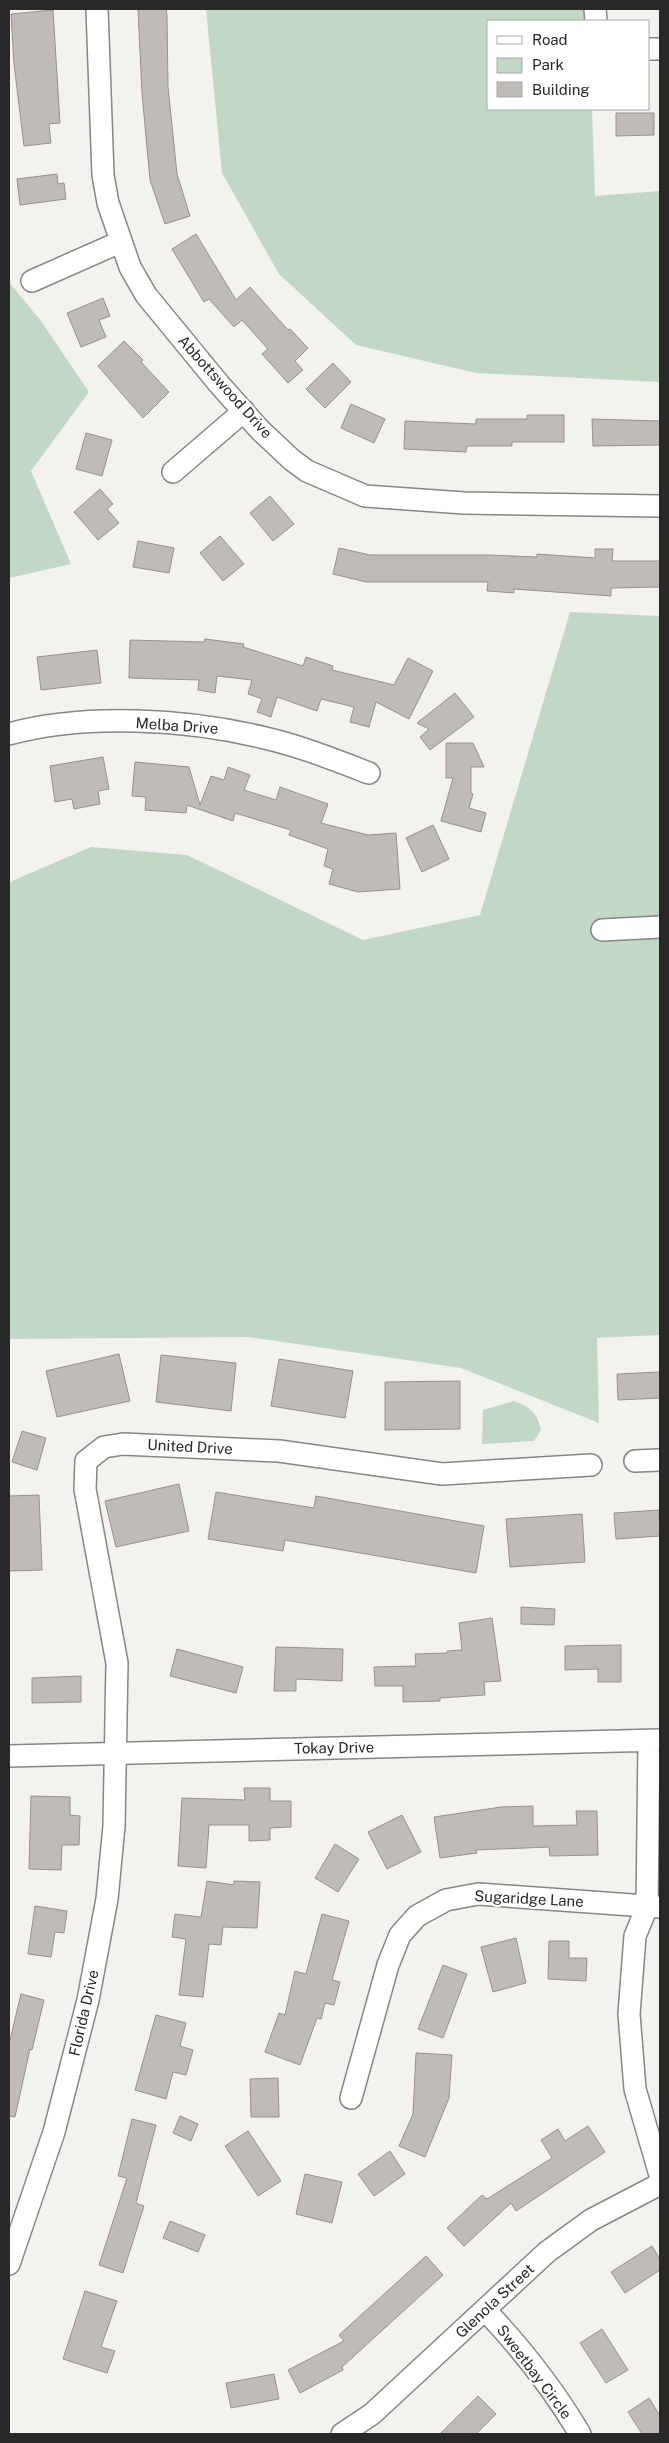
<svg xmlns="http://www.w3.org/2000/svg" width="669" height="2443" viewBox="0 0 669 2443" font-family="'Public Sans',sans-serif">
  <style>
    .green { fill: #c2d7c6 }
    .building { fill: #c0bab9; stroke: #96918f }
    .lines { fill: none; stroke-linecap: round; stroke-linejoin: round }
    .street-casing { stroke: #878682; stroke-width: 24 }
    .street { stroke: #fff; stroke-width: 21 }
    .labels { text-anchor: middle; stroke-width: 4.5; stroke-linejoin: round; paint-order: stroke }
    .street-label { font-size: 15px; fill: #292826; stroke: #fff }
  </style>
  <rect width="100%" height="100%" fill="#f4f2ee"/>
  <path class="green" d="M206,9H589L590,21H488V109H592L595,196L660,191V382L476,373L356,345L279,274L222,173Z
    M9,282L41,321L89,392L31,471L71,564L9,578Z
    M570,612L660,616V1335L597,1338L599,1423L461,1368L248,1337L9,1339V885L12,881L91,847L187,855L363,940L480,915Z
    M514,1401C531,1407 537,1413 541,1430L534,1441L482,1444L483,1410Z"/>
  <path class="building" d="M138,9H166L167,16L168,87L177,174L190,216L165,224L150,180L142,93Z
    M53,10L60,123L49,124L51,143L24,146L14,64L11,14Z
    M616,113H654V135L616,136Z
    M57,174L58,184L64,183L66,199L20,205L17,179Z
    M196,234L236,300L250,287L288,330L290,329L308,348L295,361L303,370L288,383L262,354L268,349L242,320L234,327L209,299L204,302L172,249Z
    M103,298L110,316L99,320L106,337L81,347L67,313Z
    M124,341L143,360L141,362L169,392L143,418L98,366Z
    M333,363L351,382L325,408L306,389Z
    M351,404L385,419L374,443L341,428Z
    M527,415H564V442H512V446H467L466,452L404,449L405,421L476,424V419H527Z
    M592,419L660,421V445L593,446Z
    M86,433L112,440L102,476L76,469Z
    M100,489L113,504L107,509L119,523L98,540L74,512Z
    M270,496L294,524L273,541L250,513Z
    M220,536L244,564L223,581L200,553Z
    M138,541L174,548L169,573L133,567Z
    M339,548L370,555H489L537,557V554L595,558V549H613L612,561H660V587L611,588V596L514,589V593L487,591L488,582H366L333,574Z
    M205,639L244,644L243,647L303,666L306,657L333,666L332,670L394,685L408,658L433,671L409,719L376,702L369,727L350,722L354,707L321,699L317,711L277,697L271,717L257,712L262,699L248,694L252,680L217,676L215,693L198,690L199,680L129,678L130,640L204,642Z
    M97,650L101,683L41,690L37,657Z
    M455,693L474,717L430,750L420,737L429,729L417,723Z
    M446,743H473L484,767H471V793L473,794L469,808L486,813L481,832L441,821L453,778H446Z
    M103,757L109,789L98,791L100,804L74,809L72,799L55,802L50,766Z
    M135,762L189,767L200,805L211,776L224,780L228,767L250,775L244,790L276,800L280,787L328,804L321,823L368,835L396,833L400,889L358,892L329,884L333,869L324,866L328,849L289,835L291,830L235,813L233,821L187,805L186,813L145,810L146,797L132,796Z
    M433,825L449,859L422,872L406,838Z
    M119,1354L130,1401L57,1417L46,1371Z
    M161,1355L236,1363L231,1411L156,1402Z
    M279,1359L353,1371L345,1418L271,1406Z
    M660,1372V1398L618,1400L617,1374Z
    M460,1381V1429L385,1430V1382Z
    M22,1431L46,1438L37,1470L12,1462Z
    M179,1484L189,1531L116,1547L105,1501Z
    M216,1492L314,1508L316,1496L484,1526L476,1573L285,1540L283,1551L208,1539Z
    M39,1495L42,1570L9,1571V1496Z
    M659,1510L660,1536L616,1539L614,1513Z
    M582,1514L585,1562L510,1567L506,1519Z
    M521,1607L555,1609L554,1625L521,1624Z
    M492,1618L501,1681L484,1682L485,1695L440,1698V1701L403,1702V1686H375L374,1667L416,1666L415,1654L447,1653V1651L462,1650L459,1623Z
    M621,1645V1682H598V1669L565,1670V1646Z
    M276,1647L343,1649L342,1681L296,1679V1691H274Z
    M177,1649L243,1667L236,1693L170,1676Z
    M81,1676V1702L32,1703V1678Z
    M244,1788H270V1801H291V1827L270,1828V1840L249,1841V1825H209L206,1868L178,1866L182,1798L245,1800Z
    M31,1796L70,1797V1815L80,1816L79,1845H62L61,1870L29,1869Z
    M533,1806V1826L577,1825L576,1811H597L598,1855L550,1856L549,1847L476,1850L477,1853L440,1858L434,1817L501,1807Z
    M402,1815L421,1852L387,1869L368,1832Z
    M335,1844L359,1859L338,1892L315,1878Z
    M207,1881L234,1885V1881L260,1882L257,1928L223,1927L221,1945L209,1944L203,1997L179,1995L186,1939L172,1937L175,1914L201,1917Z
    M35,1906L67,1911L64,1933L55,1932L51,1957L28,1954Z
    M322,1914L349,1921L332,1980L340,1982L334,2005L325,2003L321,2019L317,2018L300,2065L265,2052L279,2013L285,2015L295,1971L306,1974Z
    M516,1938L526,1983L493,1992L481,1947Z
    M549,1941H569V1958H587L586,1981L548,1979Z
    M443,1965L467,1974L443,2038L418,2029Z
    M21,1994L44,2000L32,2050L30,2049L15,2117L9,2116V2044Z
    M156,2015L186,2023L180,2046L193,2050L186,2075L173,2072L166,2099L135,2090Z
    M416,2053L452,2055L449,2098L425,2157L399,2146L413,2114Z
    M278,2078L279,2117H251L250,2079Z
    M180,2116L198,2124L191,2141L173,2133Z
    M132,2119L156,2125L136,2203L144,2206L123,2273L99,2265L127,2178L118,2176Z
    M588,2126L605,2152L516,2211L511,2203L464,2246L447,2228L482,2195L487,2199L552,2158L541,2140L558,2129L565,2141Z
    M248,2131L281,2181L258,2196L225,2146Z
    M390,2151L405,2174L374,2196L358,2174Z
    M305,2174L342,2182L332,2223L296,2214Z
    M170,2221L205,2235L198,2252L163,2238Z
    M652,2246L660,2259V2270L625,2293L611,2272Z
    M426,2256L443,2275L342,2367L343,2370L300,2393L288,2370L344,2341L339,2335Z
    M85,2291L117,2301L101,2347L115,2351L107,2373L63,2359Z
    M602,2329L628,2370L606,2383L580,2343Z
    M274,2374L279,2399L231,2408L226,2383Z
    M478,2396L496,2414L476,2434H440Z
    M649,2398L660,2416V2434H642L628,2412Z"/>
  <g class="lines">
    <defs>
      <path id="street" d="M97,9L103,175L108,203L130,267L146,295L219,384L260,430L292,460L307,471L365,496L464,503L660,506
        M595,9L596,21
        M648,49H660
        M32,281L120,242
        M173,472L244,411
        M9,734C85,713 188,719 265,738C300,746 335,760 369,773
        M602,930L660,927
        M635,1461L660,1460
        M649,1741L647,1907L635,1936L629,2014L635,2089L660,2175
        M9,1756L660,1740
        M351,2098L388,1965L400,1935L417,1916L446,1900L478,1894L660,1907
        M9,2264L54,2132L88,2000L107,1899L114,1826L117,1663L85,1489L86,1461L104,1447L123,1444L279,1451L442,1474L591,1465
        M486,2311C521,2348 554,2390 580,2434
        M342,2434L372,2414L547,2252L591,2220L660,2184"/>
    </defs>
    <use href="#street" class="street-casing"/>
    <use href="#street" class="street"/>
  </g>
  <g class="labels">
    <g class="street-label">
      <text transform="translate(225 387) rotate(48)" y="5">Abbottswood Drive</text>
      <text transform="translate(177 726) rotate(4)" y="5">Melba Drive</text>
      <text transform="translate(190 1447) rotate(3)" y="5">United Drive</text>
      <text transform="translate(334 1748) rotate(-1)" y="5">Tokay Drive</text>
      <text transform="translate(529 1899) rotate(3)" y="5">Sugaridge Lane</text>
      <text transform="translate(84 2013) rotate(-77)" y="5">Florida Drive</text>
      <text transform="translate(495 2301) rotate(-43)" y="5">Glenola Street</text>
      <text transform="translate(534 2372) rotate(53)" y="5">Sweetbay Circle</text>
    </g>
  </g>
  <rect width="669" height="2443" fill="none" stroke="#292826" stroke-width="20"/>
  <rect x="487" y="20" width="162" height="90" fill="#ffffff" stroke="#a9a9a8"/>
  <rect x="497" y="36" width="25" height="8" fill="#ffffff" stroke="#a9a9a8"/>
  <text x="532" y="45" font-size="15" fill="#292826">Road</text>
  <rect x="497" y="58" width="25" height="15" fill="#c2d7c6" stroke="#a9a9a8"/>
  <text x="532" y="70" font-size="15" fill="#292826">Park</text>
  <rect x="497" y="82" width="25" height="15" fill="#c0bab9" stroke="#a9a9a8"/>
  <text x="532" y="95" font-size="15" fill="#292826">Building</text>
</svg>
